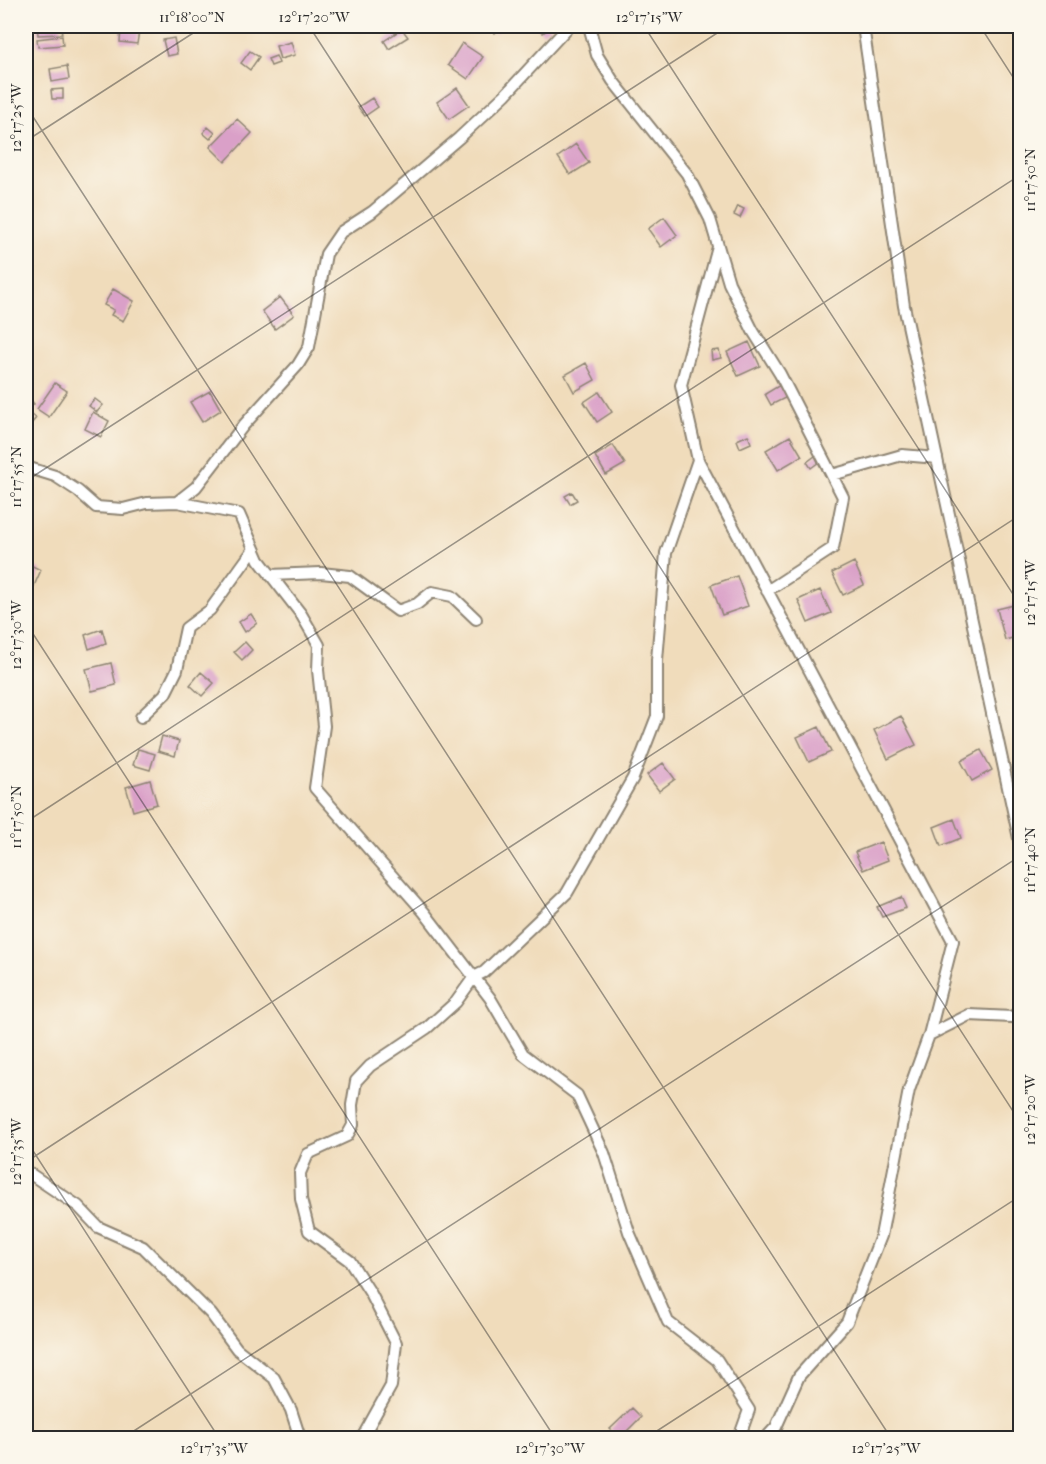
<svg xmlns="http://www.w3.org/2000/svg" width="1046" height="1464" viewBox="0 0 1046 1464" font-family="'IM FELL French Canon',serif">
  <style>
    .building { fill: #daa0c8 }
    .lines { fill: none; stroke-linecap: round; stroke-linejoin: round }
    .minor-casing { stroke: #8e8473; stroke-width: 14 }
    .minor { stroke: #fff; stroke-width: 10 }
    .ticks { fill: none; stroke: #2b2b2b; stroke-width: 1.5; stroke-opacity: 0.45 }
    .neatline { fill: none; stroke: #2b2b2b; stroke-width: 2 }
    .ticks-label { font-size: 15px; text-anchor: middle; fill: #2b2b2b }
  </style>
  <rect width="100%" height="100%" fill="#fbf7ec"/>
  <filter id="ink" filterUnits="userSpaceOnUse"><feTurbulence type="fractalNoise" baseFrequency=".0167" numOctaves="2"/><feDisplacementMap in="SourceGraphic" scale="12" xChannelSelector="R" yChannelSelector="G"/><feConvolveMatrix kernelMatrix="1 2 1 2 8 2 1 2 1" color-interpolation-filters="sRGB"/></filter>
  <filter id="wash" filterUnits="userSpaceOnUse"><feTurbulence type="fractalNoise" baseFrequency=".008" numOctaves="4" result="noise"/><feDisplacementMap in="SourceGraphic" scale="24" xChannelSelector="R" yChannelSelector="G"/><feGaussianBlur stdDeviation="1.35" result="paint"/><feColorMatrix in="noise" values="0 0 0 0 0 0 0 0 0 0 0 0 0 0 0 0 0 1.4 0 .05"/><feComposite in="paint" operator="in"/></filter>
  <g filter="url(#wash)">
    <rect width="100%" height="100%" fill="#f0dcbb"/>
    <g id="blocks">
      <path class="building" d="M37,26H61L62,34L38,35Z
        M490,26H507L495,33Z
        M536,26H552L543,33Z
        M121,29L139,31L137,44L120,42Z
        M402,29L408,37L389,49L384,41Z
        M62,36L63,45L38,47L37,39Z
        M174,38L177,54L167,56L163,40Z
        M291,42L295,55L280,59L276,46Z
        M462,43L483,57L468,79L448,65Z
        M250,51L259,57L250,70L241,63Z
        M276,56L279,63L271,66L268,59Z
        M67,66L69,79L52,82L50,69Z
        M457,88L469,105L449,119L437,102Z
        M63,89V99H52L51,90Z
        M372,98L378,107L365,116L358,107Z
        M237,119L252,133L225,162L210,147Z
        M208,127L215,133L210,139L203,133Z
        M576,144L589,163L570,175L558,157Z
        M738,206L744,209L740,218L734,215Z
        M664,217L677,235L661,247L648,229Z
        M113,289L134,301L123,321L111,315L114,310L104,305Z
        M280,297L294,315L275,329L262,311Z
        M749,342L760,366L738,376L727,352Z
        M719,350L721,358L712,360L711,351Z
        M586,363L595,380L574,392L565,375Z
        M55,383L67,391L49,417L37,409Z
        M780,385L787,397L771,405L765,394Z
        M210,391L221,410L202,422L190,402Z
        M599,392L612,412L597,422L584,402Z
        M26,394L34,404L26,411Z
        M95,399L103,405L97,412L89,406Z
        M28,412L36,418L30,425L26,420V414Z
        M93,412L109,421L101,437L85,429Z
        M748,435L751,443L740,448L737,440Z
        M790,436L802,456L778,470L766,450Z
        M613,445L625,464L606,475L595,456Z
        M819,453L823,459L811,468L807,462Z
        M572,492L577,500L570,504L565,496Z
        M854,562L864,585L843,595L832,573Z
        M26,563L41,570L30,595L26,593Z
        M737,576L748,606L722,615L711,585Z
        M820,590L831,613L808,623L798,600Z
        M1018,604L1020,612V636L1005,640L997,609Z
        M251,614L257,623L245,632L239,622Z
        M102,629L106,643L89,649L85,635Z
        M245,642L252,650L242,660L234,652Z
        M111,663L116,685L92,691L86,669Z
        M201,672L214,683L202,696L190,685Z
        M901,716L916,745L888,759L874,730Z
        M819,727L831,752L809,762L797,737Z
        M162,736L179,741L175,756L158,751Z
        M138,749L155,754L150,770L133,765Z
        M981,750L992,770L972,781L961,761Z
        M663,763L675,779L659,791L647,775Z
        M150,780L157,804L133,811L126,787Z
        M954,819L961,838L941,846L934,827Z
        M881,842L888,860L863,870L855,852Z
        M901,897L906,908L882,917L877,907Z
        M632,1408L641,1417L620,1438L610,1429Z"/>
    </g>
  </g>
  <g filter="url(#ink)">
    <use href="#blocks" fill-opacity="0" stroke="#8e8473" stroke-width="1.5"/>
    <g class="lines">
      <defs>
        <path id="minor" d="M589,26L597,55L613,81L687,174L710,219L729,283L753,331L780,374L843,497L833,548L767,591
          M863,26L904,306L1020,843
          M718,247L681,385L698,460L953,941L929,1035
          M26,467L55,476L78,491L96,507L123,509L147,503L177,502L239,514L259,560L301,614L319,645L318,670L324,726L315,788L424,912L490,998L523,1054L577,1095L604,1153L629,1232L668,1322L717,1360L749,1410L739,1438
          M832,475L902,455L937,458
          M177,502L196,487L243,426L298,365L309,347L326,254L341,232L372,212L459,138L505,95L569,26
          M270,575L321,573L350,576L398,611L417,604L432,592L452,596L476,619
          M141,717L165,694L177,670L186,628L210,610L254,549
          M26,1171L78,1206L98,1227L143,1247L211,1314L237,1349L274,1378L291,1410L300,1438
          M362,1438L391,1386L396,1343L371,1294L350,1261L309,1231L301,1199L300,1173L308,1154L347,1136L353,1125L352,1105L356,1081L370,1066L427,1028L456,1002L474,977L484,972L567,893L633,778L657,716V660L666,553L698,460
          M766,1438L776,1427L799,1376L847,1322L881,1236L909,1090L929,1035L969,1015L1012,1017L1020,1011"/>
      </defs>
      <use href="#minor" class="minor-casing"/>
      <use href="#minor" class="minor"/>
    </g>
  </g>
  <path class="ticks" d="M309,26L1020,1122M644,26L1020,605M980,26L1020,88M26,106L891,1438M26,141L204,26M26,481L728,26M26,623L555,1438M26,822L1020,175M26,1140L219,1438M26,1162L1020,515M123,1438L1020,856M646,1438L1020,1196"/>
  <rect width="1046" height="1464" fill="none" stroke="#fbf7ec" stroke-width="66"/>
  <rect x="33" y="33" width="980" height="1398" class="neatline"/>
  <g class="ticks-label">
    <text x="192" y="22">11°18'00"N</text>
    <text x="314" y="22">12°17'20"W</text>
    <text x="649" y="22">12°17'15"W</text>
    <text transform="translate(16 118) rotate(-90)" y="5">12°17'25"W</text>
    <text transform="translate(1030 180) rotate(-90)" y="5">11°17'50"N</text>
    <text transform="translate(16 477) rotate(-90)" y="5">11°17'55"N</text>
    <text transform="translate(1030 593) rotate(-90)" y="5">12°17'15"W</text>
    <text transform="translate(16 635) rotate(-90)" y="5">12°17'30"W</text>
    <text transform="translate(16 817) rotate(-90)" y="5">11°17'50"N</text>
    <text transform="translate(1030 860) rotate(-90)" y="5">11°17'40"N</text>
    <text transform="translate(1030 1110) rotate(-90)" y="5">12°17'20"W</text>
    <text transform="translate(16 1152) rotate(-90)" y="5">12°17'35"W</text>
    <text x="214" y="1453">12°17'35"W</text>
    <text x="550" y="1453">12°17'30"W</text>
    <text x="886" y="1453">12°17'25"W</text>
  </g>
</svg>
